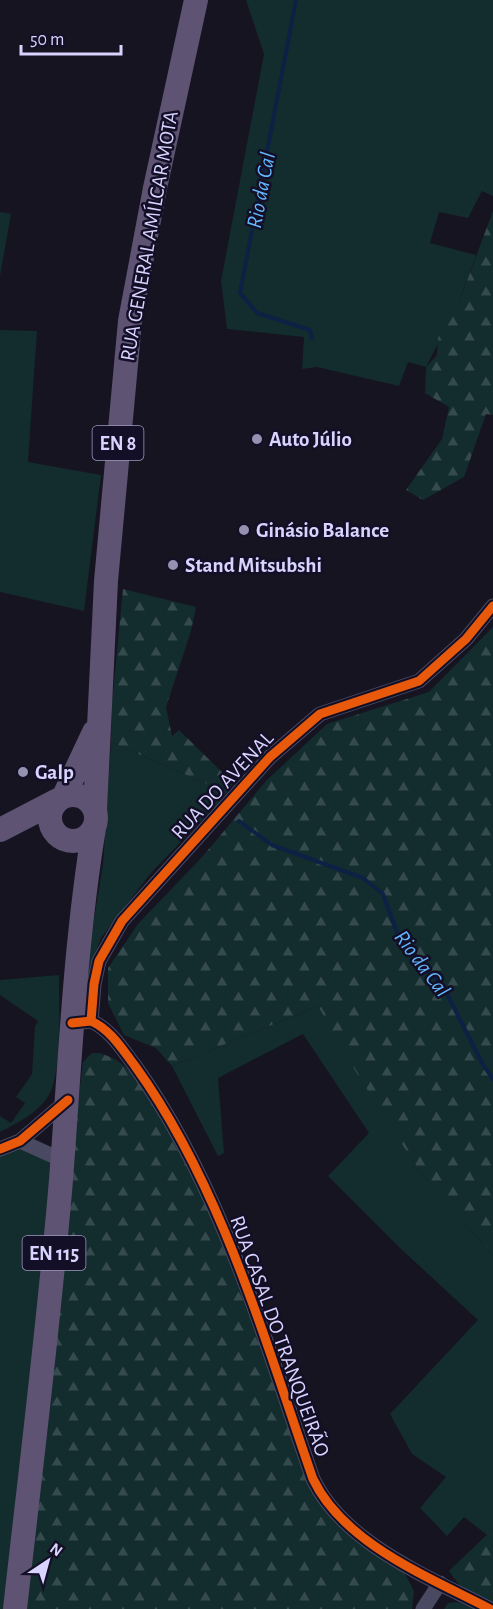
<svg xmlns="http://www.w3.org/2000/svg" width="493" height="1609" viewBox="0 0 493 1609" font-family="'Alegreya Sans',sans-serif">
  <style>
    .green { fill: #132c2d }
    .forest { fill: url(#forest-firs) }
    .lines { fill: none; stroke-linecap: round; stroke-linejoin: round }
    .stream { stroke: #0d2144; stroke-width: 4 }
    .street { stroke: #4a4962; stroke-width: 15 }
    .primary { stroke: #5e5373; stroke-width: 24 }
    .cycleway-casing { stroke: #130f26; stroke-width: 13 }
    .cycleway { stroke: #e8590c; stroke-width: 9 }
    .poi-dot { fill: #9591b1; stroke: #130f26; stroke-width: 2 }
    .labels { text-anchor: middle; stroke-width: 5; stroke-linejoin: round; paint-order: stroke }
    .shield { fill: #130f26; stroke: #9e99be; stroke-width: 1.5 }
    .shield-label { font-size: 20px; font-weight: bold; fill: #d9d4ff }
    .street-label { font-size: 21px; fill: #d9d4ff; stroke: #130f26 }
    .poi-label { font-size: 21px; font-weight: bold; fill: #d9d4ff; stroke: #130f26; text-anchor: start }
    .water-label { font-size: 22px; font-style: italic; fill: #62b6ff; stroke: #130f26 }
  </style>
  <defs>
    <pattern id="forest-firs" width="22" height="20" patternUnits="userSpaceOnUse" patternTransform="scale(1.5)"><rect width="22" height="20" fill="#132c2d"/><path d="M5 1l3.5 6h-7zM16 11l3.5 6h-7z" fill="#354a4c"/></pattern>
  </defs>
  <rect width="100%" height="100%" fill="#161421"/>
  <path class="green" d="M246,0H493V196L482,191L468,218L439,212L430,243L476,255L459,302L426,367L408,362L399,386L317,367L302,369L304,337L227,329L221,281L264,54Z
    M0,212L11,214L0,276Z
    M0,330L37,331L28,462L101,475L84,611L0,592Z
    M111,742L207,784L222,799L150,874L101,938L92,962L87,1004L85,974L103,864Z
    M59,975C59,1005 62,1064 51,1091C42,1111 18,1123 0,1132V1116L11,1123L25,1103L16,1097L32,1074L35,1027L38,1021L0,995V980Z
    M318,1006L420,1172L493,1255V1529L487,1535L464,1517L447,1536L420,1508L446,1477L412,1454L390,1414L478,1320L401,1249L328,1176L369,1133L303,1034L218,1078L224,1153L218,1156L172,1066Z
    M20,1141L57,1161L9,1609H0V1149Z
    M459,1602L476,1609H444L448,1603Z"/>
  <path class="forest" d="M493,211V415L486,414L464,477L423,500L406,490L442,439L449,407L425,393L426,367L437,355L438,338L459,302Z
    M123,589L196,607L191,631L166,707L172,736L179,730L233,783L222,799L207,784L111,742L112,704Z
    M493,627V1255L420,1172L359,1077L318,1006L172,1066L156,1048L124,1035L108,1003V968L138,924L203,856L266,781L327,724L429,692Z
    M92,1053H100L115,1059L133,1073L167,1124L211,1214L316,1495L404,1572L414,1591L412,1609H24L51,1323L83,1062Z
    M493,1529V1608L466,1594L449,1571Z"/>
  <g class="lines">
    <path class="stream" d="M296,0L240,293L257,313L310,330L312,338
      M239,821L272,845L363,878L383,894L398,935L444,988L482,1063L493,1079"/>
    <path class="street" d="M91,1021C111,1030 122,1049 135,1066C221,1185 265,1341 313,1479C344,1544 429,1577 490,1609
      M81,1022L91,1021L94,984L99,961L122,921L270,757L320,714L419,681L466,639L493,606
      M20,1141L62,1160
      M0,1149L20,1141L68,1100
      M423,1609L440,1583"/>
    <path class="primary" d="M50 818a23 23 0 1 1 46 0a23 23 0 1 1-46 0Z
      M64,796L94,732
      M95,810L106,581L130,321L155,188L196,0
      M0,830L56,801
      M15,1609C31,1466 49,1323 61,1180C70,1062 75,944 94,828"/>
    <defs>
      <path id="cycleway" d="M91,1021C111,1030 122,1049 135,1066C221,1185 265,1341 313,1479C344,1544 429,1577 490,1609
        M72,1023L91,1021L94,984L99,961L122,921L270,757L320,714L419,681L466,639L493,606
        M0,1149L20,1141L68,1100"/>
    </defs>
    <use href="#cycleway" class="cycleway-casing"/>
    <use href="#cycleway" class="cycleway"/>
  </g>
  <g class="poi-dot">
    <circle cx="257" cy="439" r="6"/>
    <circle cx="244" cy="530" r="6"/>
    <circle cx="173" cy="565" r="6"/>
    <circle cx="23" cy="772" r="6"/>
  </g>
  <g class="labels">
    <g class="shield">
      <rect x="92.5" y="426" width="51" height="34" rx="4.5"/>
      <rect x="22.5" y="1236" width="63" height="34" rx="4.5"/>
    </g>
    <g class="shield-label">
      <text x="118" y="450">EN 8</text>
      <text x="54" y="1260">EN 115</text>
    </g>
    <g class="street-label">
      <text transform="translate(149 236) rotate(-80)" y="7">RUA GENERAL AMÍLCAR MOTA</text>
      <text transform="translate(222 785) rotate(-47)" y="7">RUA DO AVENAL</text>
      <text transform="translate(280 1336) rotate(70)" y="7">RUA CASAL DO TRANQUEIRÃO</text>
    </g>
    <g class="poi-label">
      <text x="269" y="446">Auto Júlio</text>
      <text x="256" y="537">Ginásio Balance</text>
      <text x="185" y="572">Stand Mitsubshi</text>
      <text x="35" y="779">Galp</text>
    </g>
    <g class="water-label">
      <text transform="translate(260 190) rotate(-79)" y="8">Rio da Cal</text>
      <text transform="translate(423 963) rotate(53)" y="8">Rio da Cal</text>
    </g>
  </g>
  <g transform="translate(48 1561) rotate(36)" stroke="#130f26" stroke-width="4.5" paint-order="stroke">
  <path d="M0-4.5L10 22L0 15L-10 22Z" fill="#d9d4ff"/>
  <text y="-9" font-size="16" font-weight="bold" text-anchor="middle" fill="#d9d4ff">N</text>
  </g>
  <path d="M21 45v9h100v-9" fill="none" stroke="#d9d4ff" stroke-width="3"/>
  <text x="30" y="45" font-size="18" fill="#d9d4ff" stroke="#130f26" stroke-width="4.5" paint-order="stroke">50 m</text>
</svg>
